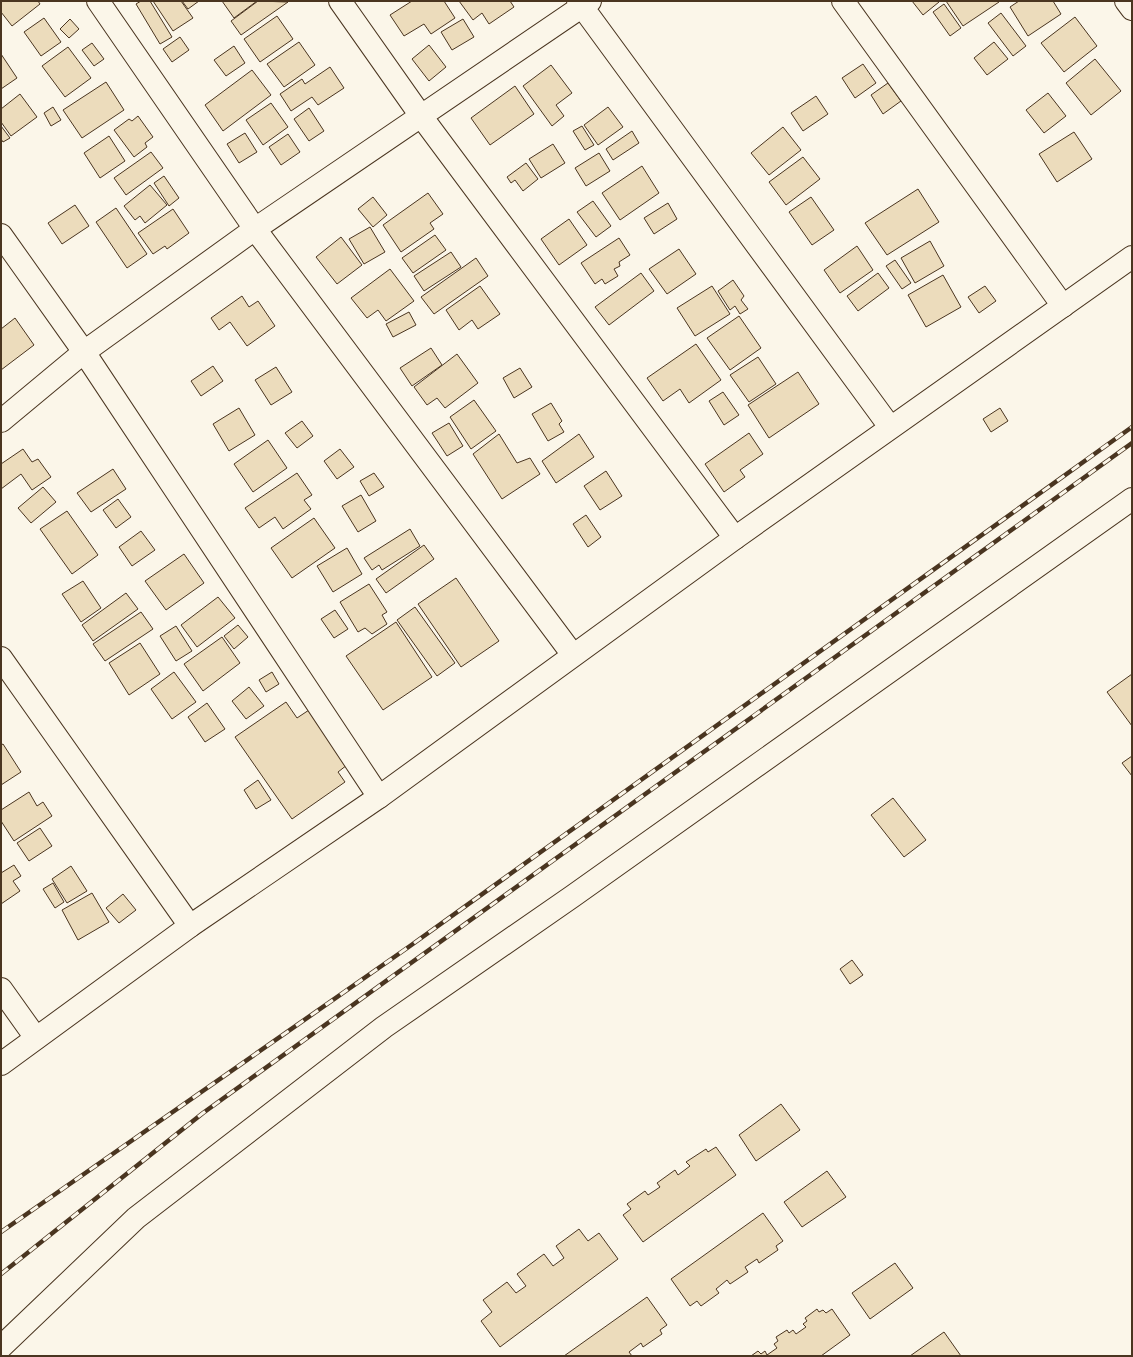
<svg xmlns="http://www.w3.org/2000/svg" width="1133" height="1357" viewBox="0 0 1133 1357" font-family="'Roboto Condensed',sans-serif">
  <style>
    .building { fill: #ecdcbc; stroke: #4a3520 }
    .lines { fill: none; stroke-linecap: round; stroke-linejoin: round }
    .minor-casing { stroke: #4a3520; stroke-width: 24 }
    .tertiary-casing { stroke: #4a3520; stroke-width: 24 }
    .minor { stroke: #fbf6e9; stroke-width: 22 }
    .tertiary { stroke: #fbf6e9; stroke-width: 22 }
    .rail-casing { stroke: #4a3520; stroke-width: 4.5 }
    .rail { stroke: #fbf6e9; stroke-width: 3; stroke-dasharray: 9; stroke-linecap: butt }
  </style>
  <rect width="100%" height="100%" fill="#fbf6e9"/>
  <path class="building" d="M1,1H38L40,4L12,26L1,12Z
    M141,1H150L172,37L160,44L136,4Z
    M153,1H181L193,18L173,31Z
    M182,1H199L188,9Z
    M222,1H257L234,18Z
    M258,1L288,2L241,35L231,21Z
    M412,1H444L455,18L431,34L424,24L404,36L390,15Z
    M459,1H510L514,7L489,24L482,13L473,20Z
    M912,1H938L939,2L923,15Z
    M946,1H998L999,2L963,26Z
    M1019,1H1053L1061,14L1028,36L1010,7Z
    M944,4L961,28L950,36L933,12Z
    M1001,13L1026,46L1013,56L988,23Z
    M277,16L293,39L260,62L244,39Z
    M1075,17L1097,46L1064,72L1041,43Z
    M44,18L61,42L41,56L24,32Z
    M70,19L79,29L69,38L60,29Z
    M463,19L474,37L452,50L441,32Z
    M180,37L189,50L172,62L163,49Z
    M299,42L315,65L284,87L267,64Z
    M994,42L1008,59L987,75L974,58Z
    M92,43L104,59L94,66L82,50Z
    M429,45L446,67L429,81L412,59Z
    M234,46L245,63L226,76L214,60Z
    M68,47L91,78L65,97L42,66Z
    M1,54L17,78L1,89Z
    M1095,59L1121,91L1091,115L1066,83Z
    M863,64L876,83L855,98L842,78Z
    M551,65L572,93L556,105L564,116L552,126L523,86Z
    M330,67L344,88L318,105L312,97L291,111L280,94L302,79L305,84Z
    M252,70L271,95L223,131L205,105Z
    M106,82L124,110L82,138L63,110Z
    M888,83L901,101L883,114L871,95Z
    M515,86L534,114L490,145L471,118Z
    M1048,93L1066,116L1044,133L1026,110Z
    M20,94L37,117L11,136L1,122V109Z
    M816,96L828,114L803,131L791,113Z
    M271,103L288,127L263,145L246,120Z
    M53,107L61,120L51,126L44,113Z
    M608,107L623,127L598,145L584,125Z
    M309,108L324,131L309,141L294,119Z
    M138,116L153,137L145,143L147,147L134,157L114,130L129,119L132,121Z
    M1,126L10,138L3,142L1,139Z
    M582,126L594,145L585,150L573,131Z
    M783,127L801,150L769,175L751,153Z
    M632,131L639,143L613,160L606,149Z
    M1074,132L1092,159L1057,182L1039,154Z
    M245,133L257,152L239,163L227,144Z
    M288,134L300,152L281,165L269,147Z
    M109,136L125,161L100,178L84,153Z
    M553,144L565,163L541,178L529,159Z
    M151,152L163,168L126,195L114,178Z
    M599,153L610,171L586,186L575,168Z
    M803,157L820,179L786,205L769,182Z
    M526,163L538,179L523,191L515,180L511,183L507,177Z
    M642,166L659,193L620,220L602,193Z
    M164,176L179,198L169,206L154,183Z
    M150,185L167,205L145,223L140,216L135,220L124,206Z
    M918,189L939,222L887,255L865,223Z
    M428,193L443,214L430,223L434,229L401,252L383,225Z
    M373,197L387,215L373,227L358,209Z
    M811,197L834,230L812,245L789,212Z
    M593,201L611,226L596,237L577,212Z
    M668,203L677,219L654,234L644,218Z
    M75,205L89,226L62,244L48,223Z
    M116,208L147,254L127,268L96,222Z
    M173,209L189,233L167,249L165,246L153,254L138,233Z
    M569,219L587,245L559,265L541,239Z
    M370,227L385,252L364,264L349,239Z
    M435,235L446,250L413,273L402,258Z
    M341,237L362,265L337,284L316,257Z
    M619,238L630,255L619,262L620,266L614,269L618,276L605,284L602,279L595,284L581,263Z
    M930,241L944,266L915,283L901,258Z
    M857,246L873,270L840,293L824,270Z
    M679,249L696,274L667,294L649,269Z
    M451,252L461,267L424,291L414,276Z
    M476,258L488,276L434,314L421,297Z
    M895,260L911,283L902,289L886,266Z
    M390,269L414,301L386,321L378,310L367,318L351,298Z
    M641,273L654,291L609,325L595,307Z
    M878,273L889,288L858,311L847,296Z
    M943,275L961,307L926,327L908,295Z
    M733,280L744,296L741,300L748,309L740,314L735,306L730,310L718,291Z
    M480,286L500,314L478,329L472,320L459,330L446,310Z
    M712,286L730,314L695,336L677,308Z
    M985,286L996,301L979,313L968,297Z
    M242,296L249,307L258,301L275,326L247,346L230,322L219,330L211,318Z
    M409,312L416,325L393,337L386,324Z
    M739,316L761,348L730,370L707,338Z
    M15,318L34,345L1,370V329Z
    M696,344L721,380L689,403L680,389L663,401L647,378Z
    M431,348L442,365L412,386L400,368Z
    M457,354L478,383L445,408L437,398L427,405L414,387Z
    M758,357L776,384L749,402L730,375Z
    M213,366L223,381L201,396L191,381Z
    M276,367L292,392L271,405L255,380Z
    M520,368L532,387L514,398L503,378Z
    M798,372L819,404L769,438L748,405Z
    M723,392L739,415L724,425L709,401Z
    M474,400L496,431L471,449L450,417Z
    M551,403L562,421L559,424L564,432L548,441L532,414Z
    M239,408L255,435L229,451L213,424Z
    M1000,408L1008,421L991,432L983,419Z
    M302,421L313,436L297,448L285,433Z
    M449,423L463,446L447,456L432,433Z
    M749,433L763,454L740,470L745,477L724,492L705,464Z
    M499,434L517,463L530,458L540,474L502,499L473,454Z
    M579,434L594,457L556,483L542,461Z
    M268,440L287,468L253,492L234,464Z
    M23,449L32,462L38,459L51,477L32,490L21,474L1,489V464Z
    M340,449L354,467L337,479L324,461Z
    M113,469L126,489L91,512L77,493Z
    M606,471L622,496L600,510L584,486Z
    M297,473L312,495L304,500L311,509L283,529L275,517L259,528L245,508Z
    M374,473L384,487L369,496L360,481Z
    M43,487L56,502L31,523L18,508Z
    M361,495L376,521L358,532L342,506Z
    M118,499L131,517L116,528L103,510Z
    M67,511L98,555L72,574L40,529Z
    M586,515L601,537L588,547L573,524Z
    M314,518L335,548L292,578L271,548Z
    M410,529L420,546L382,570L379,565L372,570L364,558Z
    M141,531L155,550L132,566L119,547Z
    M424,545L434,559L386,593L376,579Z
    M347,548L362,574L333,592L317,566Z
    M184,554L204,583L166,610L145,581Z
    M456,578L499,641L461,667L418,604Z
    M83,581L101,608L81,622L62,594Z
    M369,584L387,612L382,615L387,624L372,634L365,628L358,632L340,602Z
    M126,593L138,609L93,641L82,625Z
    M218,597L235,618L197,647L181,625Z
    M415,607L455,663L437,676L397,620Z
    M335,610L348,629L334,638L321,619Z
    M141,612L153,629L105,661L93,644Z
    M396,622L432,677L383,710L346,656Z
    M238,625L248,637L234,649L224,636Z
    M176,626L192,651L176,661L160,636Z
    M222,637L240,663L203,691L184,664Z
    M140,643L160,674L129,695L109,663Z
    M174,672L196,702L172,719L151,689Z
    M272,672L279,684L266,692L259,680Z
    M1132,674V726L1107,692Z
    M249,687L264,706L246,719L232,701Z
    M286,702L297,718L309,710L347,765L338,772L345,782L292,819L235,737Z
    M207,703L225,729L205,742L188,717Z
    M3,744L21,772L1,785V745Z
    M1132,756V776L1122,763Z
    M258,780L271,800L256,809L244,790Z
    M29,792L37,806L43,802L52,816L14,841L1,821V810Z
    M893,798L926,840L904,857L871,815Z
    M40,828L52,846L29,861L17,843Z
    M14,865L21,876L13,881L20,891L1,904V873Z
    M71,866L87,891L67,903L52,879Z
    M53,883L64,902L55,908L43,889Z
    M92,893L109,922L78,940L62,910Z
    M123,894L136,910L119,923L106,908Z
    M852,960L863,975L850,984L840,969Z
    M781,1104L800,1130L756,1161L739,1135Z
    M716,1147L736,1175L643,1242L623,1215L631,1209L627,1204L645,1191L648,1195L660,1187L657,1183L675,1170L678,1175L690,1166L686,1162L706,1149L708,1152Z
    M827,1171L846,1197L802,1227L784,1202Z
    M763,1213L783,1241L776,1246L778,1250L759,1263L757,1259L745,1267L748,1272L730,1284L727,1280L716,1289L719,1293L701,1306L697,1301L690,1306L671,1279Z
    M579,1229L588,1241L599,1233L618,1259L500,1347L481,1321L492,1312L483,1300L507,1282L516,1293L526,1286L517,1274L544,1254L553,1266L564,1258L556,1246Z
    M895,1263L913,1288L870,1319L852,1293Z
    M647,1297L667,1325L660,1330L662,1334L643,1347L641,1343L629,1352L632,1356H564Z
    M817,1309L819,1312L823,1310L826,1313L832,1309L850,1335L821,1356H751L758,1351L761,1354L765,1351L767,1355L777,1348L774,1344L778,1341L776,1337L787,1330L789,1333L793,1330L796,1334L806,1327L803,1324L807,1321L805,1318Z
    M944,1332L961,1356H910Z"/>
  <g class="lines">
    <defs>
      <path id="minor" d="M98,1L255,229L573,655
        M340,1L421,116L735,538
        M578,1L890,427
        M843,1L1063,306
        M1126,1L1132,9
        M1,235L84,352L379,797
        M1,421L84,352L255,229L590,1
        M1,658L190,926
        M1,989L36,1038
        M1,1347L136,1218L384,1027L573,896L1132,499"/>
      <path id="tertiary" d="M1,1064L190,926L379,797L735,538L1132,257"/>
    </defs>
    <use href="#minor" class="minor-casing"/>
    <use href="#tertiary" class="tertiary-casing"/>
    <use href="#minor" class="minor"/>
    <use href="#tertiary" class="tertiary"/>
    <defs>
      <path id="rail" d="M1,1232L410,946L1132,427
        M1,1274L203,1113L1132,443"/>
    </defs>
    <use href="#rail" class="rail-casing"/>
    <use href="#rail" class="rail"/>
  </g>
  <rect width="1133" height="1357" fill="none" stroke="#4a3520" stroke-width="4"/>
</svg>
